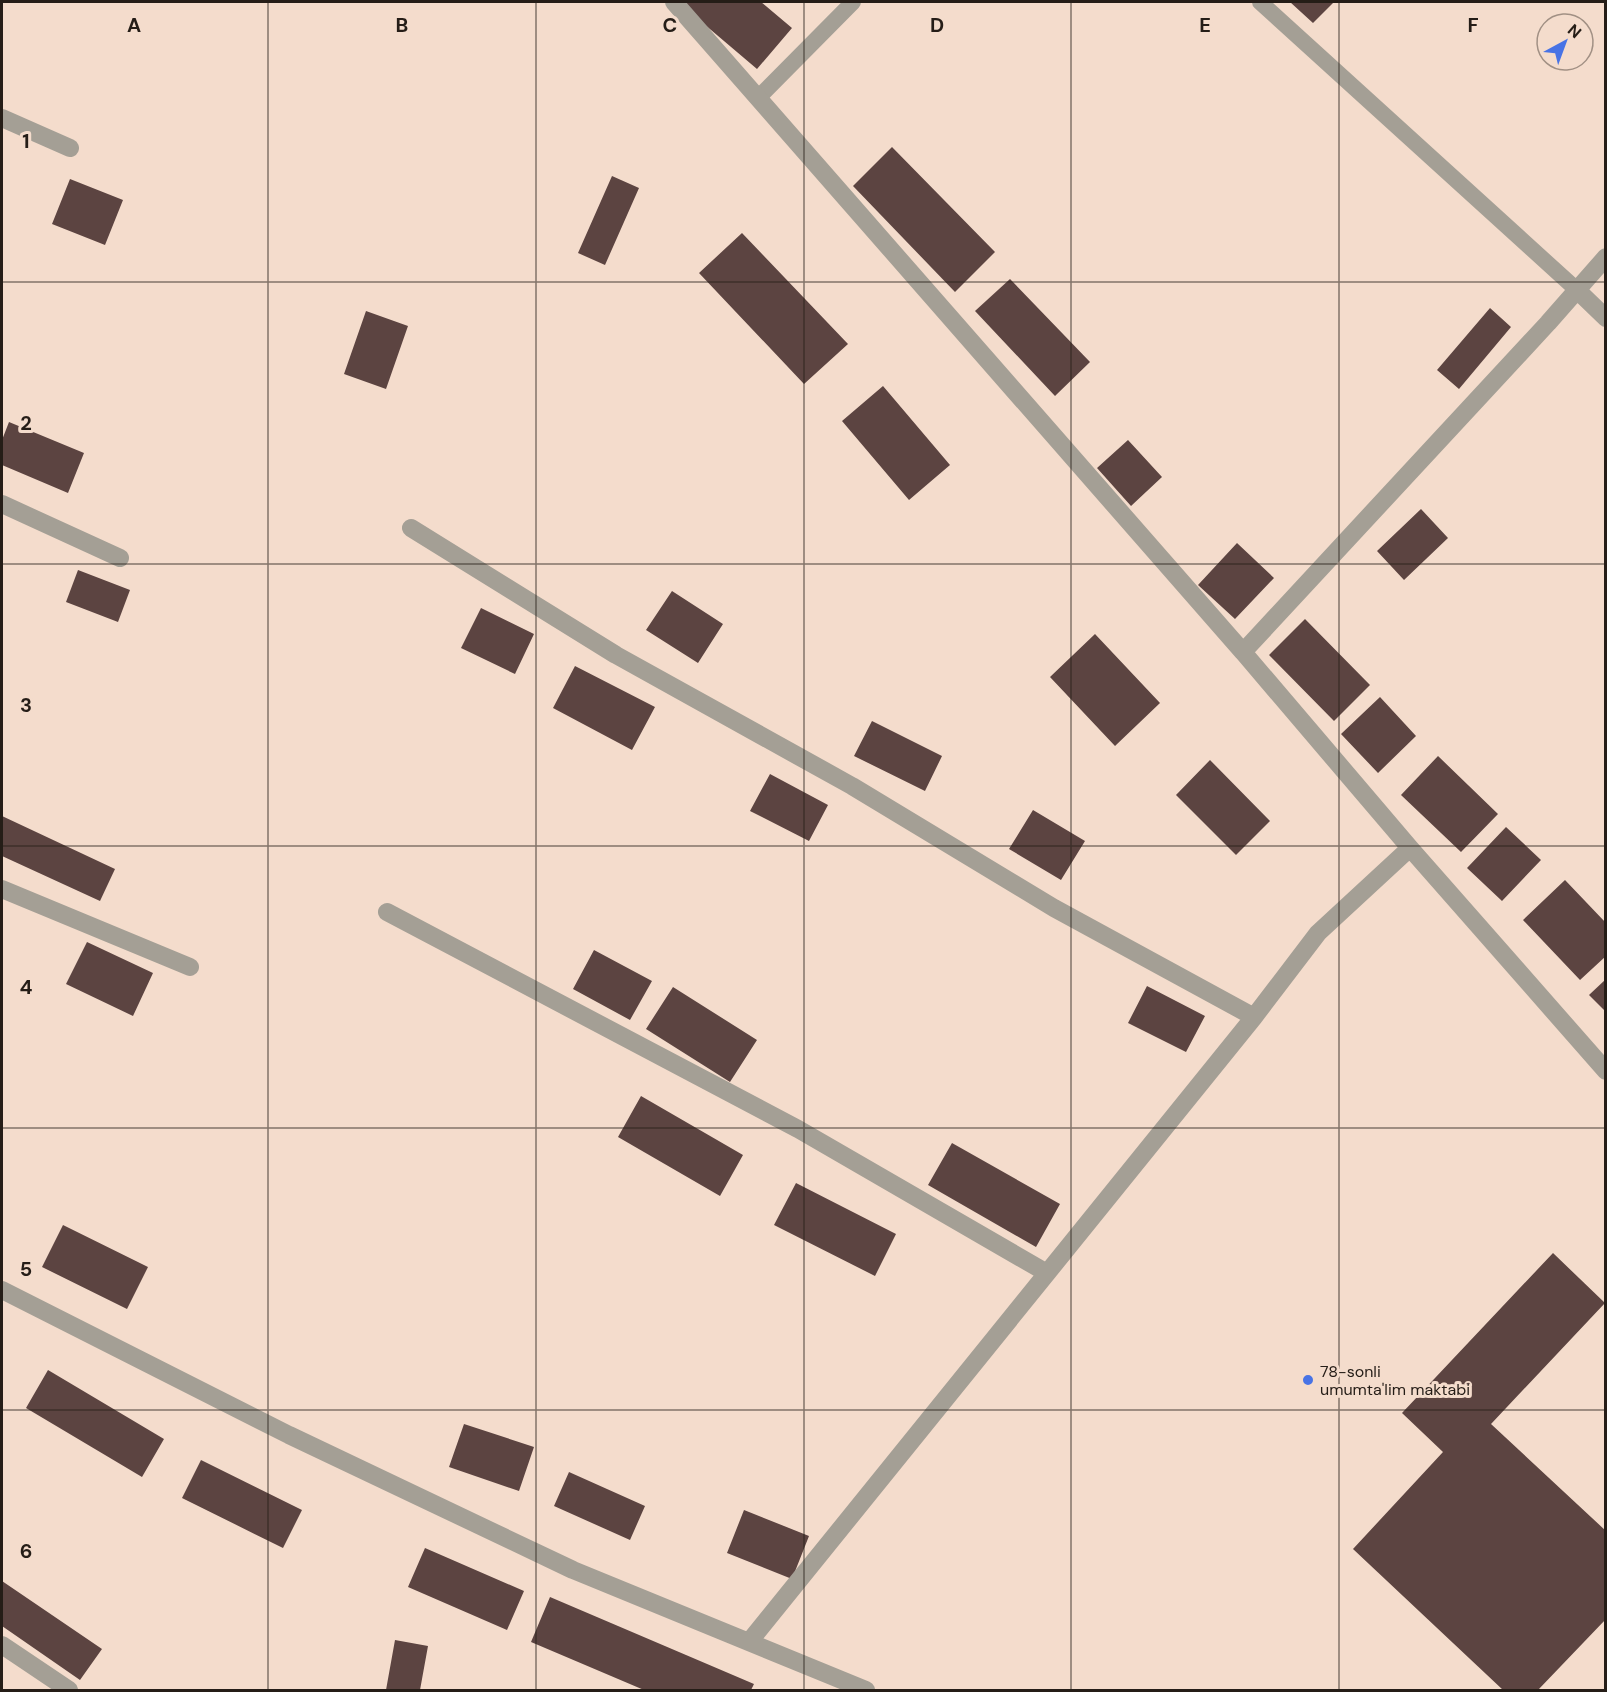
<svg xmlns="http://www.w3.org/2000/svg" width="1607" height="1692" viewBox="0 0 1607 1692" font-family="'DM Sans',sans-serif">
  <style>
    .building { fill: #5c4441 }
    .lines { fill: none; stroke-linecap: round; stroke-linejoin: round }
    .service { stroke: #a49f95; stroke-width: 16 }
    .minor { stroke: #a49f95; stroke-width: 18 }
    .grid { fill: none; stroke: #251d17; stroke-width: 1.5; stroke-opacity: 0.55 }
    .poi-dot { fill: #4873e5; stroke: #f4dccc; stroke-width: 2 }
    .labels { text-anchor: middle; stroke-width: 6; stroke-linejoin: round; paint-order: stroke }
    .poi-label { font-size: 16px; fill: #251d17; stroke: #f4dccc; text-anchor: start }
    .grid-label { font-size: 20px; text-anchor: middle; font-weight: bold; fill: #251d17; stroke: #f4dccc; stroke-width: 6; stroke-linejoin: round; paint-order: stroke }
  </style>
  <rect width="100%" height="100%" fill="#f4dccc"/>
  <path class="building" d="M678,2H761L792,28L757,69Z
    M1290,2H1334L1313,23Z
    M892,147L995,252L955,292L853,186Z
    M612,176L639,188L605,265L578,253Z
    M70,179L123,200L105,245L52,224Z
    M742,233L848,344L804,384L699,273Z
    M1010,279L1090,362L1055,396L975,311Z
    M1490,308L1511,327L1459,389L1437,370Z
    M366,311L408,326L386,389L344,374Z
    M883,386L950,465L909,500L842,421Z
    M9,422L84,453L68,493L2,465V440Z
    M1128,440L1162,477L1131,506L1097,468Z
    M1421,509L1448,538L1404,580L1377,551Z
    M1237,543L1274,578L1235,619L1198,585Z
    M78,570L130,590L118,622L66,602Z
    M672,591L723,624L698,663L646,630Z
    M481,608L534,634L515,674L461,648Z
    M1305,619L1370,685L1334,721L1269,655Z
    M1095,634L1160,703L1115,746L1050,677Z
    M575,666L655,707L632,750L553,708Z
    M1380,697L1416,736L1378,773L1341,734Z
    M872,721L942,756L925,791L854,756Z
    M1438,756L1498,814L1461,852L1401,795Z
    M1210,760L1270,821L1236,855L1176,795Z
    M770,774L828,805L809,841L750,811Z
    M1033,810L1085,841L1061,880L1009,849Z
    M2,816L115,869L100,901L2,856Z
    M1506,827L1541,860L1502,901L1467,868Z
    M1565,880L1606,923V956L1580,980L1523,920Z
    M87,942L153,973L133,1016L66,984Z
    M594,950L652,981L630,1020L573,989Z
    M1606,979V1012L1589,995Z
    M1147,986L1205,1016L1186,1052L1128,1023Z
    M673,987L757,1040L730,1082L646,1029Z
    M641,1096L743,1155L720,1196L618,1137Z
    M952,1143L1060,1204L1036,1247L928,1185Z
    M796,1183L896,1234L875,1276L774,1225Z
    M63,1225L148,1267L127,1309L42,1267Z
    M1553,1253L1605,1303L1491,1424L1606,1531V1619L1538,1690H1503L1353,1549L1443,1452L1402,1413Z
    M48,1370L164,1439L142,1477L26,1408Z
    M464,1424L534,1447L519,1491L449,1467Z
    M201,1460L302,1510L283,1548L182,1498Z
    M569,1472L645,1506L630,1540L554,1506Z
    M744,1510L809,1536L792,1579L727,1553Z
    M425,1548L524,1591L507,1630L408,1587Z
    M2,1581L102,1649L80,1680L2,1626Z
    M550,1597L754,1684L751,1690H644L531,1642Z
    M395,1640L428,1646L420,1690H386Z"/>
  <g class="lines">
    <path class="service" d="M1260,2L1577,290
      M758,98L853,2"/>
    <path class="minor" d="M674,2L1243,652
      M2,118L70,148
      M1606,257L1548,323L1243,652L1410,848L1606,1071
      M1577,290L1606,318
      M2,504L120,558
      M411,528L616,655L852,786L1054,908L1254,1017
      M2,889L190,967
      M387,912L798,1129L1047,1273
      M2,1290L289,1435L573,1570L866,1690
      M749,1642L1254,1017L1318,933L1410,848
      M2,1645L69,1690"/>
  </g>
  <path class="grid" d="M268,2V1690M536,2V1690M804,2V1690M1071,2V1690M1339,2V1690M2,282H1606M2,564H1606M2,846H1606M2,1128H1606M2,1410H1606"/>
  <circle class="poi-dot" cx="1308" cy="1380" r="6"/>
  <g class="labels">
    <g class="poi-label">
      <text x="1320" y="1377">78-sonli<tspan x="1320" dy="18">umumta'lim maktabi</tspan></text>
    </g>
  </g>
  <g class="grid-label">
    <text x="134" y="32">A</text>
    <text x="402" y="32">B</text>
    <text x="670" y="32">C</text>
    <text x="937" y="32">D</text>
    <text x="1205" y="32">E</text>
    <text x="1473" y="32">F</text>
    <text x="26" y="148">1</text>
    <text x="26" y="430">2</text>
    <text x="26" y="712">3</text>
    <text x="26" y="994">4</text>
    <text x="26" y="1276">5</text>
    <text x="26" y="1558">6</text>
  </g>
  <rect width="1607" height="1692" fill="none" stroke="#251d17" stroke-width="6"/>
  <g transform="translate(1565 42) rotate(41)"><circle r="28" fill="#f4dccc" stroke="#a19084" stroke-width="1.5"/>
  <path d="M0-4.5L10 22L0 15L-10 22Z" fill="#4873e5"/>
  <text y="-9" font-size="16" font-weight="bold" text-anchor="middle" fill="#251d17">N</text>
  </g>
</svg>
